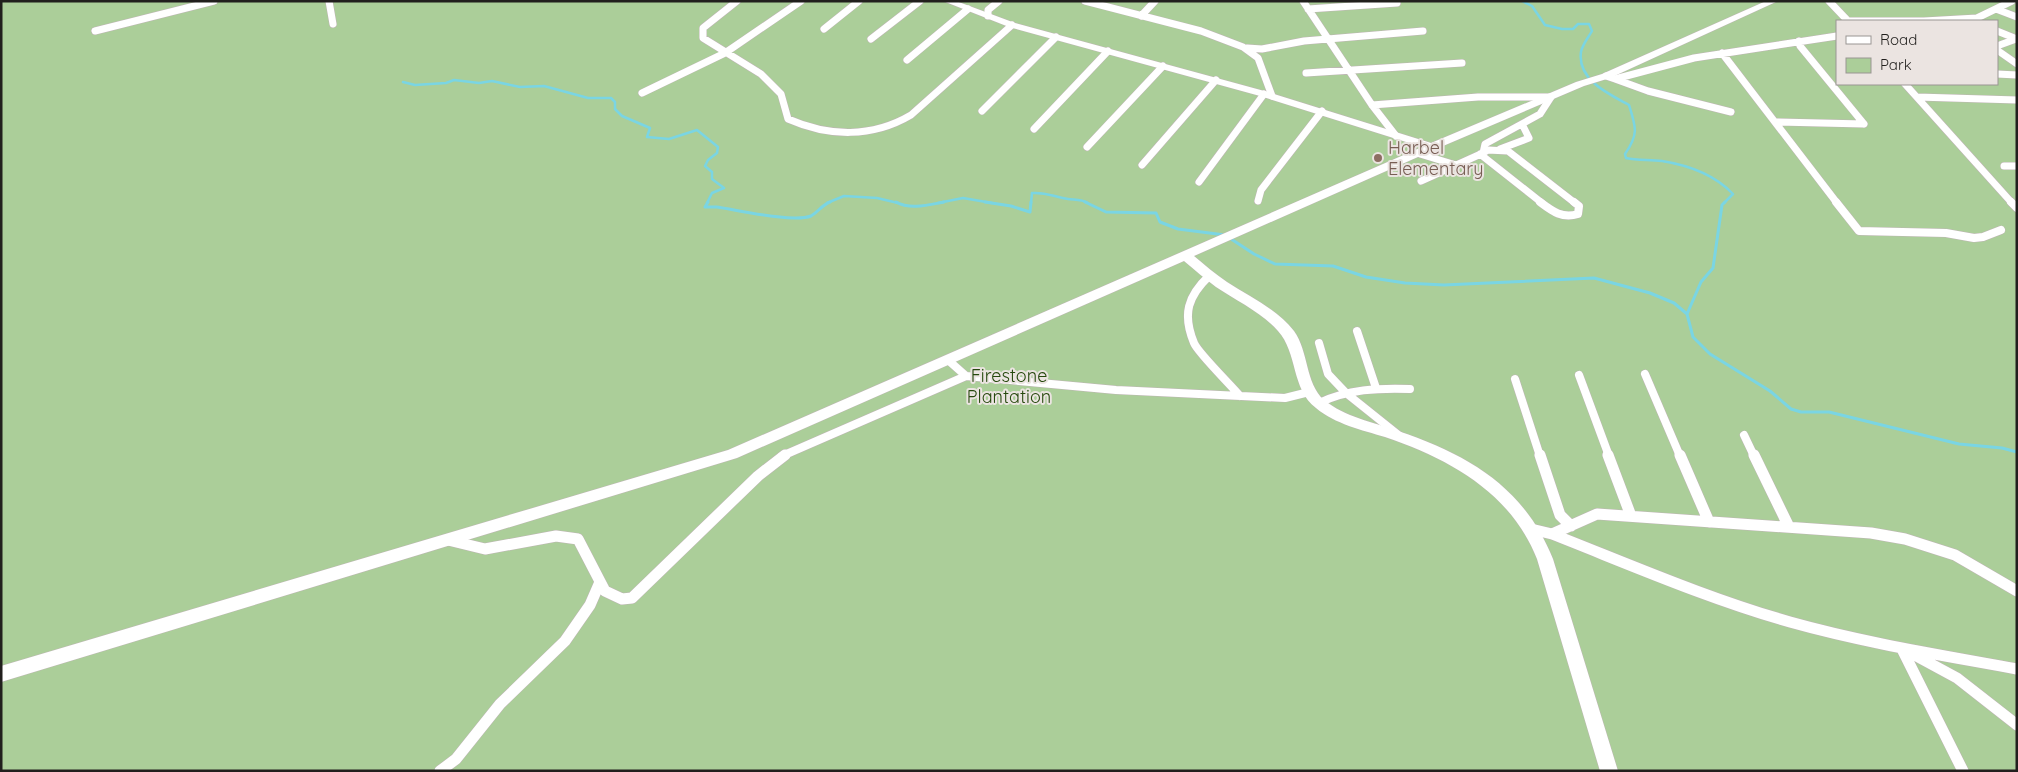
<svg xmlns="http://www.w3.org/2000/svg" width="2018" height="772" viewBox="0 0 2018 772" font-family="Quicksand,sans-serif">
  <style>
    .green { fill: #abce99; fill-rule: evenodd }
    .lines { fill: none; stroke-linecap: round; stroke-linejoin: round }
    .stream-far1 { stroke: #7ad5e3; stroke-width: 2.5 }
    .stream { stroke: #7ad5e3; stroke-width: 3 }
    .street-far2-casing { stroke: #bdb6b3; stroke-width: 8 }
    .street-far1-casing { stroke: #bdb6b3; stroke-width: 9 }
    .street-casing { stroke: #bdb6b3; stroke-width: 12 }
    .secondary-casing { stroke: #bdb6b3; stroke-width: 1 }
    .street-far2 { stroke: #fff; stroke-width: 7 }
    .street-far1 { stroke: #fff; stroke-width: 8 }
    .street { stroke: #fff; stroke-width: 11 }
    .secondary { fill: #fff; fill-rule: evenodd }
    .education-dot { fill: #8d6e63; stroke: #ebe4e1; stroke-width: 2 }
    .labels { text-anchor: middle; stroke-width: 4; stroke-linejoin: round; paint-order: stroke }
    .education-label { font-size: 18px; fill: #785e54; stroke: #ebe4e1; text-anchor: start }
    .park-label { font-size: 18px; fill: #25480c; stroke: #ebe4e1 }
  </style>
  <rect width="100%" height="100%" fill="#ebe4e1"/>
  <path class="green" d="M1,1H2017V771H1ZM1837,21H1997V84H1837Z"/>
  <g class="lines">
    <path class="stream-far1" d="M1522,1L1532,6L1545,25L1562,29H1573L1578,24H1589L1592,31C1588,38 1582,45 1581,52C1577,80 1609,94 1629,105C1636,127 1639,134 1625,154L1626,158C1638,161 1650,159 1662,161C1687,165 1715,175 1733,194L1724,203
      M403,82L415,85L446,83L454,80L479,83L492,81L520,87L544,86L588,98H611L615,102V109L622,116L650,128L647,137L669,139L697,130L718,147L717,153L708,160L705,166L712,172V179L724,188L712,193L707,203
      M827,203L844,196L877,198L898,203
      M938,203L963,198L992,203
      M1031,203L1032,193C1048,192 1053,197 1068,199C1075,200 1081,199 1088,203"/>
    <path class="stream" d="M708,202L705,207H717C738,210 793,223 811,216C818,212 822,205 830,202
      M896,202C910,210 928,205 944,202
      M985,202L1011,206L1030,212L1031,202
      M1085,202L1106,212L1156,213L1160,222L1178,229L1225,235L1254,254L1275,264L1333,266L1366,277L1405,283L1444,285L1594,278L1650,293L1674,303L1687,314
      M1725,202L1722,205L1713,268L1701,282L1687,314L1693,337L1710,354L1770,391L1791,409L1801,412H1829L1959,444L2002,448L2017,452"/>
    <defs>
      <path id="street-far2" d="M329,1L333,24
        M737,1L703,28V38L761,74L781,94L788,119C829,137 872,138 911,115L1012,25
        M1085,1L1201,31L1243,47L1258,58L1272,96
        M1303,1L1372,105L1396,136
        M1829,1L1848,21
        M1308,9L1397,3
        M1996,9L2017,17
        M988,16V10L999,1
        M1141,16L1155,1
        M1848,21H1924L1977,18L2012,1
        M824,29L859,1
        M95,31L214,1
        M1997,31L2017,39
        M871,39L920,1
        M1799,41L1800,46L1864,124
        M1997,46L2016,39
        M1247,48L1262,49L1304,41L1423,31
        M1997,50L2017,64
        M1722,53L1837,203
        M907,60L968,9
        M1306,73L1462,63
        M1997,74L2017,75
        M1606,76L1615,79L1694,58L1837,36
        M1615,79L1648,91L1731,112
        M1905,84L2012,203
        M642,93L725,53L801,1
        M1917,97L2017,100
        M1372,105L1478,97H1551
        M982,111L1056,37
        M1775,122L1864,124
        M1034,129L1108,51
        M1087,147L1163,66
        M1500,149L1529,138L1522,124
        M1483,153L1488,150L1508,151L1575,203
        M1420,154L1456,165
        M1480,154L1542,203
        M1142,165L1216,80
        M2004,166H2017
        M1421,181L1483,153L1485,144L1540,114L1551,97
        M1199,182L1264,94
        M1258,201L1261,190L1322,111"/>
      <path id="street-far1" d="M1540,202C1552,211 1562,219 1578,214L1579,206L1574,202
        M1836,202L1859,231L1946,233L1974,238L1983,237L2001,230
        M2011,202L2017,208
        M1209,276C1188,296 1182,314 1194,343C1198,353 1231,385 1240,396
        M1357,331L1376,388
        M1319,343L1328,374L1346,393L1401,437
        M948,360L966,376L1116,390L1285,398L1309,392
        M1645,374L1680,456
        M1579,375L1609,456
        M1515,379L1540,456
        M1319,403C1348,389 1378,388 1410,389
        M1744,435L1754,456
        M782,456L966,376"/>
      <path id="street" d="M1540,455L1560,515L1571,526
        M1608,455L1631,516
        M1680,455L1709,522
        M1754,455L1789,527
        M1531,529L1552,534L1597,514L1871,533L1905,539L1955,555L2017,591
        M1552,534C1631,565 1709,599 1790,622C1865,643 1941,655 2017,669
        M448,540L485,549L556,536L578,539L605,591L622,599L632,598L758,476L785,455
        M1902,649L1963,771
        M1909,652L1957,678L2017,725
        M440,771L456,759L500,704L565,641L590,605L600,582"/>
      <path id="secondary" d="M943,1H956L1015,23L1268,92L1431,143L1576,82L1602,74L1766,1H1778L1610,78L1584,86L1436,149L1194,256C1205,265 1215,274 1227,282C1250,297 1277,309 1294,331C1309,352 1305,383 1324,400C1345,417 1373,422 1398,431C1469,455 1524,487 1553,559L1618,771H1600L1537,559C1511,493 1450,459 1385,437C1362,430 1335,424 1316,408C1291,389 1298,353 1278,331C1261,312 1237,301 1216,287C1205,279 1195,270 1184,261L737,458L1,682V666L728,450L1422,147L1260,96L1009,27Z"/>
    </defs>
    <use href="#street-far2" class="street-far2-casing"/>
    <use href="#street-far1" class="street-far1-casing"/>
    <use href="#street" class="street-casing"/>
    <use href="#secondary" class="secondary-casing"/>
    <use href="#street-far2" class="street-far2"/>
    <use href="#street-far1" class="street-far1"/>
    <use href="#street" class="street"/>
    <use href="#secondary" class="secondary"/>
  </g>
  <circle class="education-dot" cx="1378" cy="158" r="5"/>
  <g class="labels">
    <g class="education-label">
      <text x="1388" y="154">Harbel<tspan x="1388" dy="21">Elementary</tspan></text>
    </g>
    <g class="park-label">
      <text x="1009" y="382">Firestone<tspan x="1009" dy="21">Plantation</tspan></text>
    </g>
  </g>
  <rect width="2018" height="772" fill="none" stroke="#211f1d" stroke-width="5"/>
  <rect x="1836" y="20" width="162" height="65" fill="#ebe4e1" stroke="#9a9593"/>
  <rect x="1846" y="36" width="25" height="8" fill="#ffffff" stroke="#9a9593"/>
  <text x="1880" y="45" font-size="15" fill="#211f1d">Road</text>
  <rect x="1846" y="58" width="25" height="15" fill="#abce99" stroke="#9a9593"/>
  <text x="1880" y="70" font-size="15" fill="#211f1d">Park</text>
</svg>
